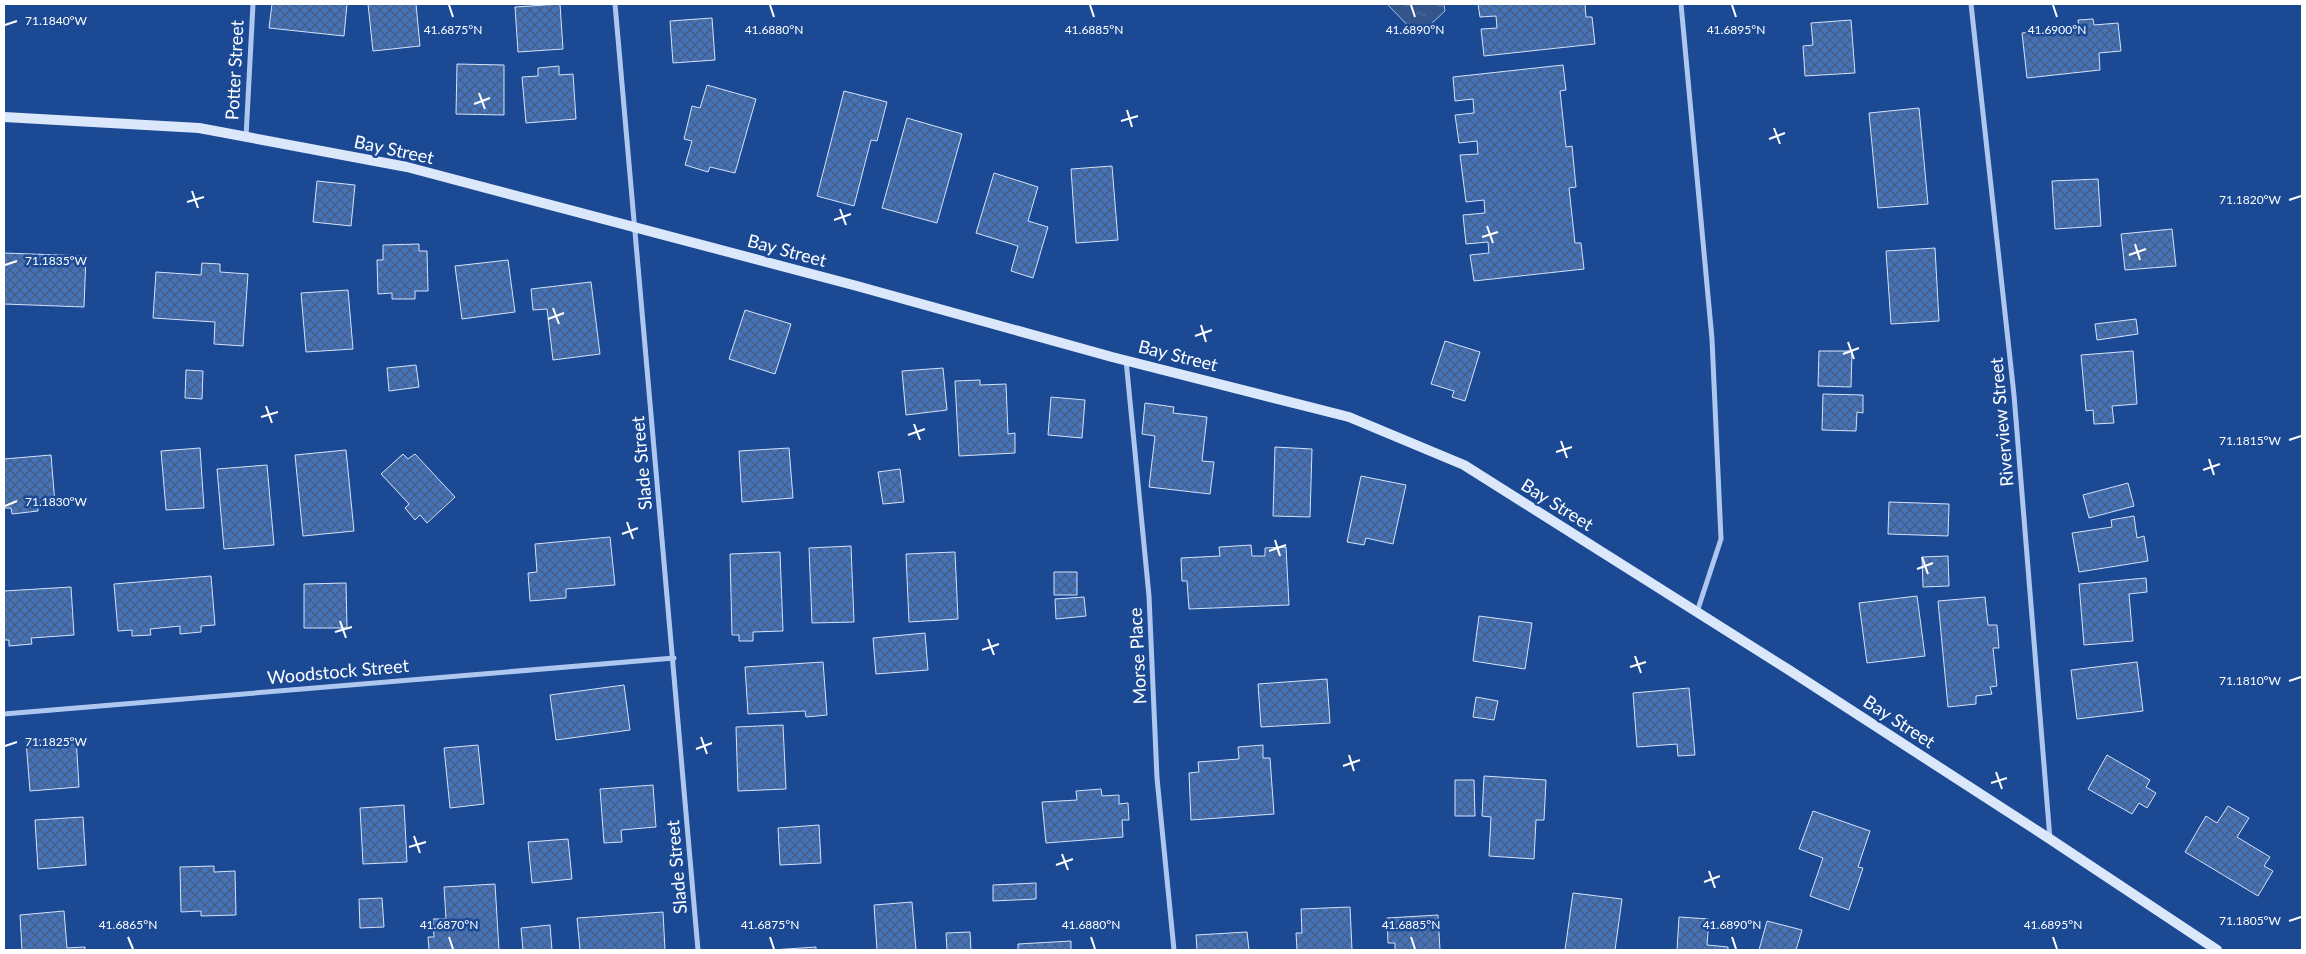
<svg xmlns="http://www.w3.org/2000/svg" width="2306" height="954" viewBox="0 0 2306 954" font-family="Lato,sans-serif">
  <style>
    .water { fill: url(#water-ripples); stroke: #a0c1f1 }
    .building { fill: url(#building-cross-hatch); stroke: #d4e3fb }
    .lines { fill: none; stroke-linecap: round; stroke-linejoin: round }
    .street { stroke: #adc7ef; stroke-width: 5 }
    .secondary { stroke: #dbe7fb; stroke-width: 10 }
    .ticks { fill: none; stroke: #fff; stroke-width: 2 }
    .labels { text-anchor: middle; stroke-width: 5; stroke-linejoin: round; paint-order: stroke }
    .street-label { font-size: 18px; fill: #fff; stroke: #1b4994 }
    .ticks-label { font-size: 12px; text-anchor: middle; fill: #fff; stroke: #1b4994; stroke-width: 5; stroke-linejoin: round; paint-order: stroke }
  </style>
  <defs>
    <pattern id="water-ripples" width="26" height="14" patternUnits="userSpaceOnUse" patternTransform="scale(1.25)"><rect width="26" height="14" fill="#33558c"/><path d="M2 4q2-2 4 0t4 0M15 11q2-2 4 0t4 0" fill="none" stroke="#526e9d"/></pattern>
    <pattern id="building-cross-hatch" width="8" height="8" patternUnits="userSpaceOnUse" patternTransform="scale(1.25)"><rect width="8" height="8" fill="#4472bb"/><path d="M0 0l8 8M0 8l8-8" fill="none" stroke="#485d7e"/></pattern>
  </defs>
  <rect width="100%" height="100%" fill="#1b4994"/>
  <path class="water" d="M1387,4H1444L1445,11L1418,36Z"/>
  <path class="building" d="M272,4H347L344,36L269,28Z
    M368,4H416L420,46L373,51Z
    M560,4L563,49L518,52L515,7Z
    M1478,4H1585L1586,17H1592L1595,44L1484,56L1481,29L1497,28L1496,16L1480,17Z
    M712,18L715,60L673,63L670,21Z
    M2093,19L2094,25L2118,23L2121,51L2099,53L2100,70L2027,78L2022,33L2079,27L2078,20Z
    M1851,20L1855,73L1805,76L1803,46L1813,45L1811,23Z
    M457,64L504,65V115L456,114Z
    M1563,65L1566,90L1560,91L1566,147L1572,146L1576,187L1569,188L1575,243H1581L1584,269L1474,281L1470,255L1489,253L1488,242L1466,244L1463,215L1485,213L1484,200L1466,202L1460,155L1478,154L1477,141L1459,143L1455,115L1474,113L1473,99L1455,101L1453,77Z
    M559,66V75L573,74L576,119L526,123L522,77L538,76V68Z
    M707,85L756,99L735,173L710,167L708,172L685,165L692,141L684,139L692,106L700,108Z
    M844,91L887,102L877,141L871,140L854,206L817,196Z
    M1919,108L1928,204L1878,208L1869,113Z
    M907,118L962,134L937,223L882,208Z
    M1112,166L1118,240L1076,243L1071,169Z
    M994,173L1038,187L1028,221L1048,227L1033,278L1011,271L1018,246L976,233Z
    M2098,179L2101,226L2055,229L2052,181Z
    M317,181L355,185L351,226L313,222Z
    M2172,229L2176,266L2125,270L2121,234Z
    M419,244V251H427L428,291H415V299H392V293L378,294L377,260H383V245Z
    M1935,248L1939,321L1891,324L1886,251Z
    M4,253L86,256L84,307L4,304Z
    M508,260L515,312L462,319L455,266Z
    M202,263L220,264V272L248,274L243,346L214,344L215,322L153,318L156,272L201,275Z
    M591,282L600,354L553,360L547,309L533,310L531,289Z
    M348,290L353,349L306,352L301,293Z
    M745,310L791,324L775,374L729,359Z
    M2136,319L2138,334L2097,340L2095,324Z
    M1445,341L1480,352L1465,401L1452,397L1454,391L1431,384Z
    M1819,351H1852L1851,387L1818,386Z
    M2133,351L2137,404L2112,406L2114,423L2094,424L2093,410L2086,411L2081,355Z
    M416,365L419,387L389,391L387,368Z
    M943,368L947,410L906,415L902,371Z
    M186,370L203,371L202,399L185,398Z
    M980,380V385L1006,384L1008,434L1015,433V453L959,456L955,381Z
    M1823,394L1863,395V413L1857,412L1856,431L1822,430Z
    M1051,397L1085,400L1082,438L1048,435Z
    M1145,403L1174,407L1173,413L1207,417L1202,461L1214,462L1210,494L1149,487L1155,436L1142,434Z
    M1275,447L1312,449L1310,517L1273,516Z
    M200,448L204,508L166,510L161,451Z
    M789,448L793,498L742,502L739,451Z
    M346,450L354,531L303,536L295,455Z
    M403,454L408,459L415,454L455,497L427,523L420,515L415,520L405,508L409,504L381,474Z
    M51,455L55,504L38,505V511L12,514L11,508H4V459Z
    M267,465L274,545L224,549L217,469Z
    M900,469L904,502L883,504L878,472Z
    M1361,476L1406,485L1393,544L1366,538L1364,545L1347,542Z
    M2128,483L2134,506L2089,518L2083,495Z
    M1889,502L1949,504L1948,536L1888,534Z
    M2134,516L2137,538L2144,536L2148,561L2079,572L2072,533L2112,527L2111,520Z
    M610,537L615,585L566,589V598L530,601L528,573L537,572L535,544Z
    M1251,545L1252,556H1265V548L1286,547L1289,605L1189,609L1187,581H1182L1181,558L1220,556L1219,547Z
    M851,546L854,622L812,623L809,548Z
    M780,552L783,631L753,632V641H739V635H732L730,554Z
    M955,552L958,619L909,622L906,554Z
    M1948,556L1949,586L1923,587L1922,557Z
    M1054,572H1077V595H1054Z
    M211,576L215,625L201,626V632L180,634V626L150,629L151,635L132,636V630L118,631L114,584Z
    M2146,578L2147,592L2129,594L2133,641L2084,645L2079,584Z
    M346,583L347,628H304V584Z
    M71,587L74,635L31,638L32,644L9,646V640H4V591Z
    M1917,596L1925,656L1867,663L1859,603Z
    M1084,597L1086,616L1056,619L1055,599Z
    M1985,597L1988,625H1997L1999,648H1993L1997,686L1990,687L1992,694L1976,696V704L1948,707L1938,601Z
    M1479,616L1532,623L1525,669L1473,661Z
    M925,633L928,670L876,674L873,638Z
    M823,662L827,715L806,717L805,711L748,714L745,667Z
    M2137,662L2143,711L2077,719L2071,670Z
    M1327,679L1330,723L1261,727L1258,684Z
    M624,685L630,730L556,740L550,695Z
    M1689,688L1695,755L1678,756L1677,744L1637,747L1633,693Z
    M1476,697L1498,701L1494,720L1473,717Z
    M783,725L786,789L738,791L736,727Z
    M76,737L79,787L30,791L26,741Z
    M478,745L484,804L450,808L444,748Z
    M1263,745V758H1270L1274,814L1191,820L1189,773L1199,772L1198,762L1239,759L1238,747Z
    M2107,755L2150,780L2146,787L2156,793L2147,808L2139,803L2132,814L2088,789Z
    M1484,776L1546,780L1544,820H1536L1534,859L1489,856L1491,817L1482,816Z
    M1455,780H1474L1475,816H1455Z
    M653,785L656,827L621,830L622,842L604,843L600,789Z
    M1101,789L1102,796L1119,795V804L1128,803L1129,820H1122L1123,837L1046,843L1042,802L1077,800L1076,791Z
    M404,805L407,862L363,864L360,808Z
    M2228,806L2249,818L2237,837L2270,857L2264,866L2273,871L2258,896L2185,852L2206,816L2217,823Z
    M1813,811L1870,831L1858,867L1863,868L1849,910L1810,896L1823,858L1799,849Z
    M83,817L86,865L38,869L35,820Z
    M819,825L821,863L780,865L778,828Z
    M568,839L572,879L532,883L528,842Z
    M214,866V872L235,871L236,915L201,916V911L181,912L180,867Z
    M1036,883V899L993,901V885Z
    M495,884L499,950H429L428,937H434L433,919H446L444,887Z
    M1573,893L1622,899L1615,950H1565Z
    M382,898L384,927L360,928L359,899Z
    M912,902L916,950H877L874,905Z
    M1350,907L1352,950H1297L1296,933H1302L1301,909Z
    M64,911L67,948L85,947V950H22L20,915Z
    M663,912L665,950H580L577,918Z
    M1438,915L1440,950H1395V943H1388L1387,918Z
    M1679,917L1709,919L1707,945L1728,947V950H1677Z
    M1767,921L1802,930L1796,950H1759Z
    M550,925L552,950H523L521,928Z
    M970,932L971,950H947L946,933Z
    M1247,932L1249,950H1197L1196,935Z
    M1071,941V950H1018V944Z
    M816,947V950H772Z"/>
  <g class="lines">
    <path class="street" d="M615,4L698,950
      M1681,4L1712,339L1721,539L1697,612
      M1971,4L2014,395L2050,839
      M246,137L253,4
      M1126,360L1149,596L1157,778L1174,950
      M4,714L674,658"/>
    <path class="secondary" d="M4,117L199,128L407,167L857,286L1112,357L1349,417L1464,465L1789,670L2050,839L2217,950"/>
  </g>
  <path class="ticks" d="M449,5L453,17M770,5L774,17M1090,5L1094,17M1411,5L1415,17M1732,5L1736,17M2053,5L2057,17M5,25L17,21M479,93L485,109M474,104L490,98M1127,110L1132,127M1121,121L1138,116M1774,128L1780,144M1769,139L1785,133M192,191L198,208M2289,200L2301,196M187,202L204,197M840,209L846,225M834,220L851,214M1487,226L1493,243M1482,237L1498,232M2135,244L2140,260M2129,255L2146,249M5,265L17,261M553,308L559,324M548,319L564,313M1201,325L1206,342M1195,336L1212,330M1848,342L1854,359M1843,354L1859,348M266,406L272,423M261,417L278,412M914,424L920,440M908,435L925,429M2289,440L2301,436M1561,441L1567,458M1556,452L1572,447M2209,459L2214,475M2203,470L2220,464M5,506L17,501M627,522L633,539M622,534L638,528M1275,540L1280,556M1269,551L1286,545M1922,557L1928,574M1917,569L1933,563M340,621L346,638M335,632L352,627M988,639L994,655M982,650L999,644M1635,656L1641,673M1630,667L1646,662M2289,681L2301,677M701,737L707,754M5,746L17,742M696,749L712,743M1349,755L1354,771M1343,766L1360,760M1996,772L2002,789M1991,783L2007,778M414,836L420,853M409,847L426,842M1062,854L1068,870M1056,865L1073,859M1709,871L1715,888M1704,882L1720,876M2289,921L2301,917M128,937L133,949M449,937L453,949M770,937L774,949M1091,937L1095,949M1411,937L1415,949M1732,937L1736,949M2053,937L2057,949"/>
  <g class="labels">
    <g class="street-label">
      <text transform="translate(235 70) rotate(-87)" y="6">Potter Street</text>
      <text transform="translate(394 150) rotate(12)" y="6">Bay Street</text>
      <text transform="translate(787 251) rotate(15)" y="6">Bay Street</text>
      <text transform="translate(1178 356) rotate(14)" y="6">Bay Street</text>
      <text transform="translate(2002 422) rotate(-95)" y="6">Riverview Street</text>
      <text transform="translate(642 463) rotate(-95)" y="6">Slade Street</text>
      <text transform="translate(1557 505) rotate(32)" y="6">Bay Street</text>
      <text transform="translate(1138 656) rotate(-93)" y="6">Morse Place</text>
      <text transform="translate(338 672) rotate(-5)" y="6">Woodstock Street</text>
      <text transform="translate(1899 722) rotate(33)" y="6">Bay Street</text>
      <text transform="translate(677 867) rotate(-95)" y="6">Slade Street</text>
    </g>
  </g>
  <g class="ticks-label">
    <text x="56" y="25">71.1840°W</text>
    <text x="2057" y="34">41.6900°N</text>
    <text x="453" y="34">41.6875°N</text>
    <text x="774" y="34">41.6880°N</text>
    <text x="1094" y="34">41.6885°N</text>
    <text x="1415" y="34">41.6890°N</text>
    <text x="1736" y="34">41.6895°N</text>
    <text x="2250" y="204">71.1820°W</text>
    <text x="56" y="265">71.1835°W</text>
    <text x="2250" y="445">71.1815°W</text>
    <text x="56" y="506">71.1830°W</text>
    <text x="2250" y="685">71.1810°W</text>
    <text x="56" y="746">71.1825°W</text>
    <text x="2250" y="925">71.1805°W</text>
    <text x="128" y="929">41.6865°N</text>
    <text x="449" y="929">41.6870°N</text>
    <text x="770" y="929">41.6875°N</text>
    <text x="1091" y="929">41.6880°N</text>
    <text x="1411" y="929">41.6885°N</text>
    <text x="1732" y="929">41.6890°N</text>
    <text x="2053" y="929">41.6895°N</text>
  </g>
  <rect width="2306" height="954" fill="none" stroke="#ffffff" stroke-width="10"/>
</svg>
